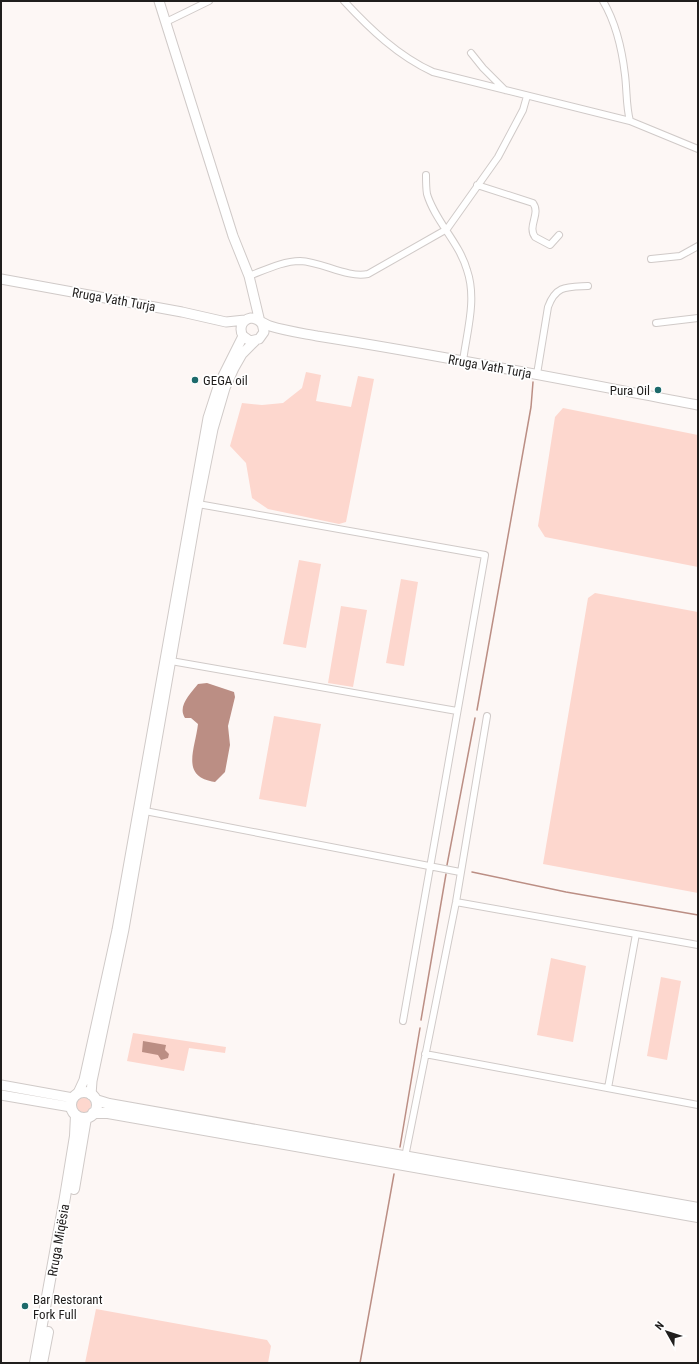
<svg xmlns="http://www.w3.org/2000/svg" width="699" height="1364" viewBox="0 0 699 1364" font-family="'Roboto Condensed',sans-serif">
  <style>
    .green { fill: #fdd7ce }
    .water { fill: #bb8e84 }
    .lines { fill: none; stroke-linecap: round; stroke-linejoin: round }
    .stream { stroke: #bb8e84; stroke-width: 1.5 }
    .street-casing { stroke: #d0cac8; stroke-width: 8 }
    .secondary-casing { stroke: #d0cac8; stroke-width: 11 }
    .primary-casing { stroke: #d0cac8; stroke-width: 12 }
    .street { stroke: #fff; stroke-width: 6 }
    .secondary { stroke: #fff; stroke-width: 9 }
    .primary { stroke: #fff; stroke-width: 10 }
    .poi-dot { fill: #1d6a6b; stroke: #fff; stroke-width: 1.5 }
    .labels { text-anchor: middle; stroke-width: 3.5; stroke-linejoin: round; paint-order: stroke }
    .street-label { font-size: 13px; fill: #201e1d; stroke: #fff }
    .poi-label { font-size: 13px; fill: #201e1d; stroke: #fff; text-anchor: start }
  </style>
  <rect width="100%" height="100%" fill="#fdf7f5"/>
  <path class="green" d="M306,372L321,375L316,401L351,407L358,376L374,379L346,522L339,524L268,509L252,498L246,463L230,446L242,403L262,405L283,403L302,388Z
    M563,408L698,435V567L545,537L538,526L555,417Z
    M299,560L321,564L306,648L283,644Z
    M401,579L418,582L404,666L386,663Z
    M595,593L698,612V893L543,864L588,598Z
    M341,606L367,610L353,687L328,683Z
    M274,716L321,724L306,807L259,799Z
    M551,958L586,966L573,1042L537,1035Z
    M661,977L681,981L667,1060L647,1056Z
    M133,1033L226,1047L225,1053L189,1048L184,1071L127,1061Z
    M75 1105a8 8 0 1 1 16 0a8 8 0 1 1-16 0Z
    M96,1309L267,1340L271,1346L268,1363H85Z"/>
  <path class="water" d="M207,683L234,692L235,697L228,726L230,745L225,772L215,782C180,777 195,750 198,724L191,718H185C177,706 191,693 198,684Z
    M143,1041L166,1045L165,1050L169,1054L168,1058L161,1060L158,1055L142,1052Z"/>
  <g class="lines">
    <path class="stream" d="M477,710L531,407L533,382
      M447,865L475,718
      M472,872L566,892L698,915
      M421,1020L446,874
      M400,1147L420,1028
      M360,1363L394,1174"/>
    <defs>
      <path id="street" d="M344,1C370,29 398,56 433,72L630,121L698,149
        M603,1C616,23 622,49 625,75C627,91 626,106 630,121
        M166,22L209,1
        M471,53L483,68L505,90
        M426,175C426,181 426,188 427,194C435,221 459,242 467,270C477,299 467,331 463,361
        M477,185L533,203C541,214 527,226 535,237L550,245L559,235
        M651,259L680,256L698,246
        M249,276C265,270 283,261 300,261C323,262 346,278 368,274L447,229L498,157L523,110L527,96
        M656,323L698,318
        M537,374L548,307C556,285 567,287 588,286
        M198,504L485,555L403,1021
        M171,661L457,711
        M145,811L460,872
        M456,902L698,945
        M425,1054L698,1105
        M608,1088L636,934
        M405,1157L456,902L487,716"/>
      <path id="secondary" d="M159,1L233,236L249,276L260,322
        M1,279L182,312L226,322L245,320
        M262,323L264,332L259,339L250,341L243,336C239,329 241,320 251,318C257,318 264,324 270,326C286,331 301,333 317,336C445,356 571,381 698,405
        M1,1085L73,1098
        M78,1093L84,1080L117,930L208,418L219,384L243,336
        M1,1095L71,1107
        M91,1095L92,1081L124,929L198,504L213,429L225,388L234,368L242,354L255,341"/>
      <path id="primary" d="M71 1105a13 13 0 1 1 26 0a13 13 0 1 1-26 0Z
        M96,1100L109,1104L698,1208
        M93,1113H108L698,1217
        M74,1189L86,1118
        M35,1363L65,1197L75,1136L76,1115
        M42,1363L48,1332"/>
    </defs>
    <use href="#street" class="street-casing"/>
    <use href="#secondary" class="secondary-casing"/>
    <use href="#primary" class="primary-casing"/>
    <use href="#street" class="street"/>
    <use href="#secondary" class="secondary"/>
    <use href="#primary" class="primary"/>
  </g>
  <g class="poi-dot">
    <circle cx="195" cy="380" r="4"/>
    <circle cx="658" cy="390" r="4"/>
    <circle cx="25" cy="1306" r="4"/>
  </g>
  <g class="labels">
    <g class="street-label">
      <text transform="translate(114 299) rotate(10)" y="5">Rruga Vath Turja</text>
      <text transform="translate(490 366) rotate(10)" y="5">Rruga Vath Turja</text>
      <text transform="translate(58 1240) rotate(-80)" y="5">Rruga Miqësia</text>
    </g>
    <g class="poi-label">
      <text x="203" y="385">GEGA oil</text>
      <text x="650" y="395" text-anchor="end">Pura Oil</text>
      <text x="33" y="1304">Bar Restorant<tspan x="33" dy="15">Fork Full</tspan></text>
    </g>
  </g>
  <rect width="699" height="1364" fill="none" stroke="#201e1d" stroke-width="4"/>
  <g transform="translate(667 1332) rotate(309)" stroke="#ffffff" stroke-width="3" paint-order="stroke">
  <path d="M0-3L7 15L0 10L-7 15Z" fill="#201e1d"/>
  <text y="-6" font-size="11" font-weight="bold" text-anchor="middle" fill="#201e1d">N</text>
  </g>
</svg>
